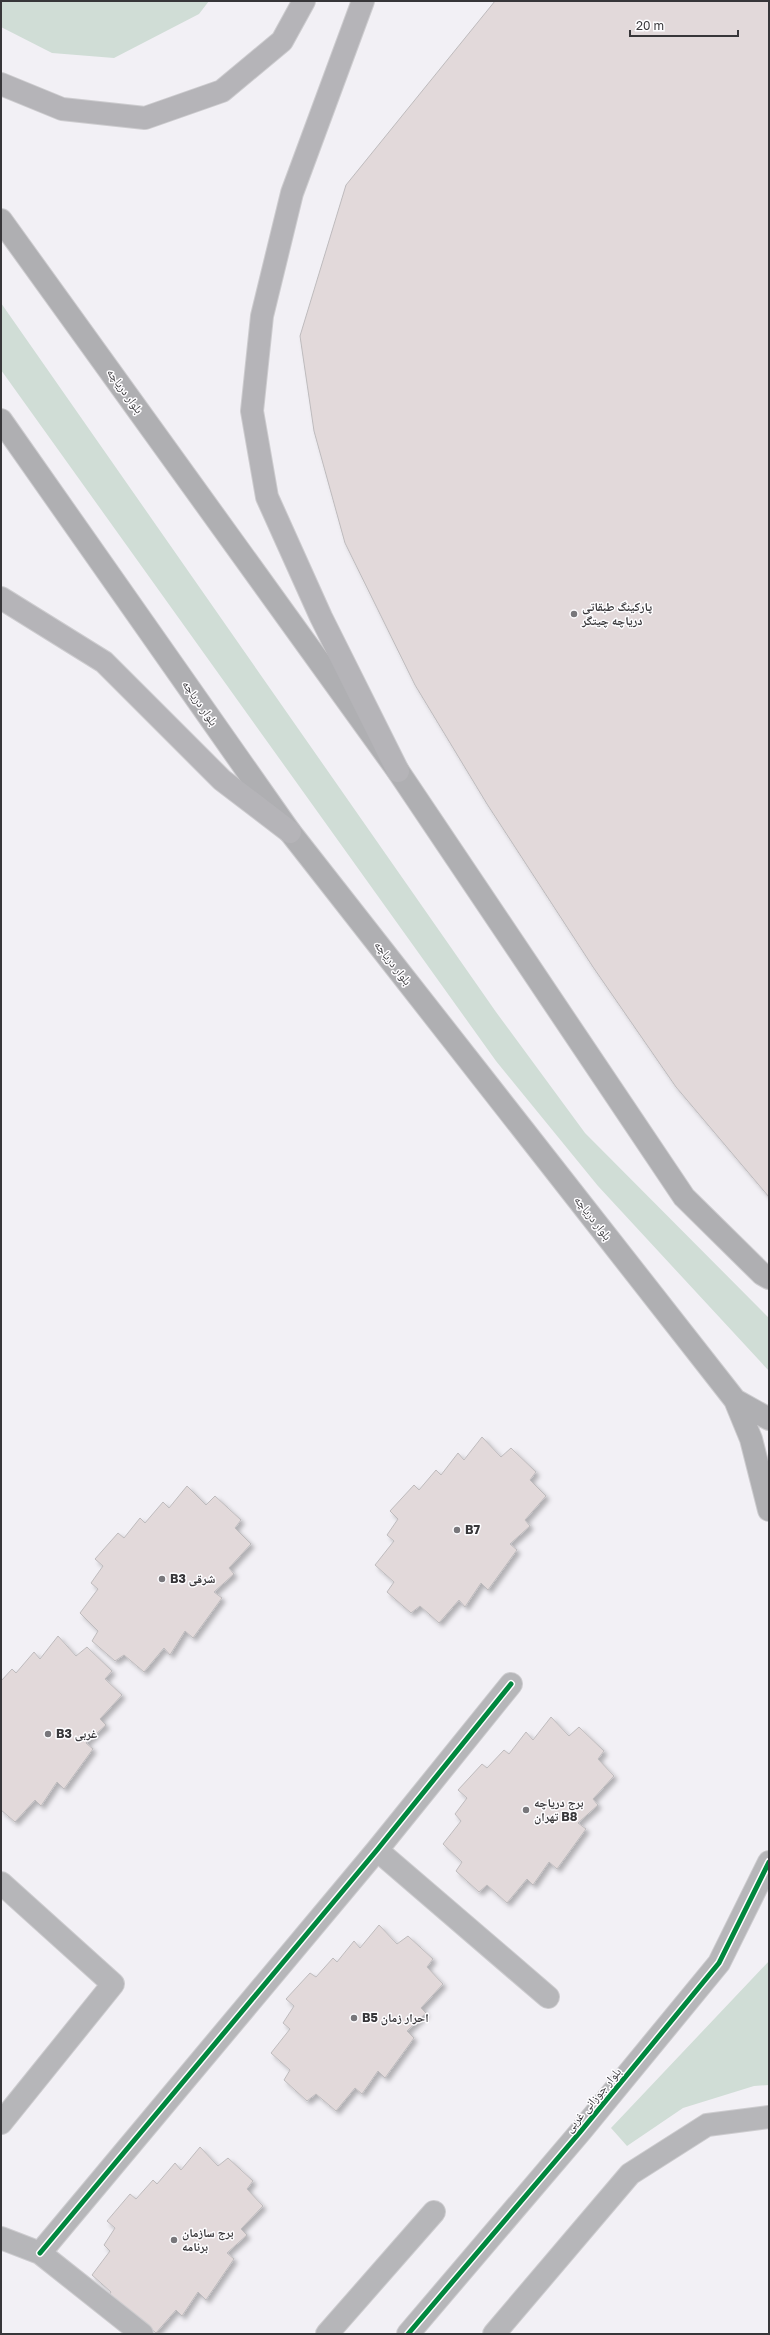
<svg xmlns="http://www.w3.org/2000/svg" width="770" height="2335" viewBox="0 0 770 2335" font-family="'Golos Text','Noto Naskh Arabic',sans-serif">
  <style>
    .green { fill: #d0ddd6 }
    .building { fill: #e2d9da; stroke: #bebbbd; filter: url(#shadow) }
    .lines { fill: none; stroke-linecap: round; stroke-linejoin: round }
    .minor-casing { stroke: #cdcccf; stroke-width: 24 }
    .major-casing { stroke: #cdcccf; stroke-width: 24 }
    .highway-casing { stroke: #cdcccf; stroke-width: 24 }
    .minor { stroke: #b6b6b9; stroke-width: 22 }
    .major { stroke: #afafb2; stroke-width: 22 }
    .highway { stroke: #b5b4b8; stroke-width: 22 }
    .cycleway-casing { stroke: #fefdff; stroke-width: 8 }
    .cycleway { stroke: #00873e; stroke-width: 5 }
    .poi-dot { fill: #78777b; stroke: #fefdff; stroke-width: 1.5 }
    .labels { text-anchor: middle; stroke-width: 3; stroke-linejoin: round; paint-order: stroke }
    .street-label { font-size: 12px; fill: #373639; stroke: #fefdff }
    .poi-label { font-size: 12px; font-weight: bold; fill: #373639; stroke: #fefdff; text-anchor: start }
  </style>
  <defs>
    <filter id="shadow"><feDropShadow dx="3.5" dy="3.5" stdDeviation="2" flood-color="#0004"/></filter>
  </defs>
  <rect width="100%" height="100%" fill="#f2f0f5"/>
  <path class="green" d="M1,1H209L199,14L114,58L52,53L1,27Z
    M1,303L496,1012L585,1133L769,1318V1371L598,1186L496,1061L1,370Z
    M769,1961V2085L754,2086L683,2108L627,2146L611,2128Z"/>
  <path class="building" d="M495,1H769V1197L676,1087L593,967L487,804L415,685L345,543L314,431L300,336L346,185Z
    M482,1437L501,1457L511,1448L536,1472L530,1480L546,1496L525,1520L530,1526L510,1544L517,1550L488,1590L481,1583L465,1607L459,1600L439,1623L420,1606L411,1613L387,1592L394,1582L375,1565L394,1541L387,1535L398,1519L390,1511L414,1485L419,1490L436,1470L441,1475L458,1453L464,1460Z
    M187,1486L206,1505L215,1496L241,1520L235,1528L251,1544L229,1568L234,1574L214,1592L222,1598L193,1638L185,1631L170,1655L164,1648L144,1672L124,1655L115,1661L92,1641L98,1631L80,1613L98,1589L91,1583L103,1566L95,1559L118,1533L124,1538L140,1518L145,1523L163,1502L169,1508Z
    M58,1636L76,1656L87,1647L112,1671L105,1679L122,1695L100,1719L106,1725L86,1743L93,1749L64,1789L57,1782L41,1806L35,1800L15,1822L1,1810V1681L12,1669L16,1673L34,1652L40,1659Z
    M551,1717L569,1736L579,1727L604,1751L598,1759L614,1776L593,1799L598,1805L578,1823L586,1829L557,1869L549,1862L533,1885L527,1879L507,1903L487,1885L479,1892L456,1871L462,1862L443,1844L461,1821L455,1814L467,1798L458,1790L482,1764L487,1768L504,1750L509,1754L526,1732L533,1740Z
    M379,1925L397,1944L408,1936L433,1959L427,1967L443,1984L421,2008L426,2013L407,2031L414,2038L385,2078L378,2071L362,2094L355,2088L336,2111L316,2094L307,2101L284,2080L290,2070L271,2053L290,2029L283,2023L294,2006L286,1999L310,1973L316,1977L333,1958L337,1962L354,1941L360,1948Z
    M200,2147L218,2166L228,2158L253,2181L247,2189L263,2206L241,2229L247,2235L227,2253L234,2259L206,2300L198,2292L182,2316L176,2310L156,2333L136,2316L104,2302L111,2292L92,2275L110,2251L104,2245L115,2228L107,2221L130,2194L136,2199L153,2180L157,2184L175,2163L181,2170Z"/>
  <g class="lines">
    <defs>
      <path id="minor" d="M377,1850L548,1997
        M1,1883L113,1984L1,2123
        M1,2238L40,2253L142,2334
        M40,2253L377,1850L511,1684
        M327,2334L434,2212
        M408,2334L581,2131L719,1963L769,1862
        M494,2334L630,2174L707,2125L769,2117"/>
      <path id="major" d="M1,220L398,771L684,1197L762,1274L769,1278
        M1,420L290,832L735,1400L751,1439L769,1510
        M735,1400L769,1419"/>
      <path id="highway" d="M363,1L292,193L262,316L252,411L267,497L321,617L398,771
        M1,84L62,109L145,118L222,91L282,41L304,1
        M1,598L104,662L222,780L290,832"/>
    </defs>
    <use href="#minor" class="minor-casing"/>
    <use href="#major" class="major-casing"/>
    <use href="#highway" class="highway-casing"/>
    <use href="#minor" class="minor"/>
    <use href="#major" class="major"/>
    <use href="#highway" class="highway"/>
    <defs>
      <path id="cycleway" d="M40,2253L377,1850L511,1684
        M408,2334L581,2131L719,1963L769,1862"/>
    </defs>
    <use href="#cycleway" class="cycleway-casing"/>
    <use href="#cycleway" class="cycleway"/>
  </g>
  <g class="poi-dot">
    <circle cx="574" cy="614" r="4"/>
    <circle cx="457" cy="1530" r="4"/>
    <circle cx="162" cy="1579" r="4"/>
    <circle cx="48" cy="1734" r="4"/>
    <circle cx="526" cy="1810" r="4"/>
    <circle cx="354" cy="2018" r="4"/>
    <circle cx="174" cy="2240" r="4"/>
  </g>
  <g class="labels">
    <g class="street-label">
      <text transform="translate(125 391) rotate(54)" y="4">بلوار دریاچه</text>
      <text transform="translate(200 703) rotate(55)" y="4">بلوار دریاچه</text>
      <text transform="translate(393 963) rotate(52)" y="4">بلوار دریاچه</text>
      <text transform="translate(593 1218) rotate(52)" y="4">بلوار دریاچه</text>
      <text transform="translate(593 2100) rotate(-50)" y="4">بلوار جوزانی غربی</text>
    </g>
    <g class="poi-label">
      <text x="582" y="611">پارکینگ طبقاتی<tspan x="582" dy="14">دریاچه چیتگر</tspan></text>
      <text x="465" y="1534">B7</text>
      <text x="170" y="1583">B3 شرقی</text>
      <text x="56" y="1738">B3 غربی</text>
      <text x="534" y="1807">برج دریاچه<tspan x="534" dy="14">تهران B8</tspan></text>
      <text x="362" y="2022">B5 احرار زمان</text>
      <text x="182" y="2237">برج سازمان<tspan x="182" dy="14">برنامه</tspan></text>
    </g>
  </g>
  <rect width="770" height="2335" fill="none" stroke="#373639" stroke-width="4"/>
  <path d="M630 30v6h108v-6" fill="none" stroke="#373639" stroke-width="2"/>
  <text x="636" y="30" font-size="12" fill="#373639" stroke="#fefdff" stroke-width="3" paint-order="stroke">20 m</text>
</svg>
